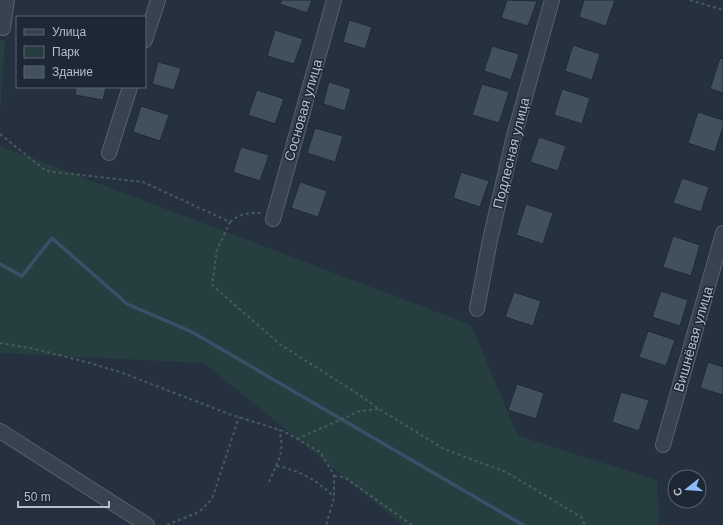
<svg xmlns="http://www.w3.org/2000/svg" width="723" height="525" viewBox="0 0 723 525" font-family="Arial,sans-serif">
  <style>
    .green { fill: #273e40 }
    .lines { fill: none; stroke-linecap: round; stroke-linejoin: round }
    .stream { stroke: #3b5068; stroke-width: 3.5 }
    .building { fill: #41505d; stroke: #202a36 }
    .minor-casing { stroke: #57616c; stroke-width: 16 }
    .path { stroke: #455b5d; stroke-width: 2; stroke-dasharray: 3 3; stroke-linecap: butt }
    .minor { stroke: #39434f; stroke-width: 14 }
    .labels { text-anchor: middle; stroke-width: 3; stroke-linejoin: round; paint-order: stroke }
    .street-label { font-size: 14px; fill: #b5bec9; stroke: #1e2834 }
  </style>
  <rect width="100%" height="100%" fill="#25313f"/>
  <path class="green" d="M0,40H5L0,114Z
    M0,146L471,325L518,436L657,480L659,525H403L204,363L0,353Z"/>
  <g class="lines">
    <path class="stream" d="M0,264L22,276L52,238L127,304L192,332L523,525"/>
  </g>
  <path class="building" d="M282,0H312L307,13L280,4Z
    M507,0L537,1L528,26L501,18Z
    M584,0H615L606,26L579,17Z
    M349,20L372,27L365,49L343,42Z
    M275,30L303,39L294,64L267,56Z
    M573,45L600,54L592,80L565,71Z
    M492,46L519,54L511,80L484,71Z
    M720,58L723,59V93L710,89Z
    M158,62L181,68L174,90L152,84Z
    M329,82L351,89L345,111L323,104Z
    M482,84L509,92L499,123L472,115Z
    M76,87H106L103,100L75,95Z
    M562,89L590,98L582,124L554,115Z
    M257,90L284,99L275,124L248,115Z
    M141,106L169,115L160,141L133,132Z
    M698,112L723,120V127L715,152L688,143Z
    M315,128L343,136L335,162L307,153Z
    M539,137L566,146L558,171L530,162Z
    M241,147L269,155L260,181L233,172Z
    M461,172L489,181L480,207L453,198Z
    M682,178L709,187L701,212L673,203Z
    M300,182L327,191L318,217L291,208Z
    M526,204L553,213L543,244L516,235Z
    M673,236L700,245L691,276L663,267Z
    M661,291L688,300L680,326L652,317Z
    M514,292L541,301L533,326L505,317Z
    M648,331L675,340L666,366L639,357Z
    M708,362L723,367V395L700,388Z
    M517,384L544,393L536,419L508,410Z
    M621,392L649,400L639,431L612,422Z"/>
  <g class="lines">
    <defs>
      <path id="minor" d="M3,28L7,0
        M145,40L158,0
        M109,153L130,87
        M273,219L334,0
        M477,309L490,240L514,136L552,0
        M0,431L147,525
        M663,445L723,233"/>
    </defs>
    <use href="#minor" class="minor-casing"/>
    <path class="path" d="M690,0L723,10
      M0,134L46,171L143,182L230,222L217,250L212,285L281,345L355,392L379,409L444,449L506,472L581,517L585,525
      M230,222C240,213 248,213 262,213
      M0,343L35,349L86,362L120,372L229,414L283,431L320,452L334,475V498L326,525
      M297,439L360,411L379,409
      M276,466C282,454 283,444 279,430
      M334,476L344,477L412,525
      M269,482L276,466C299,470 317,480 334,497
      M167,525L199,512L212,499L239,417"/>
    <use href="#minor" class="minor"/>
  </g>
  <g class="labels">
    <g class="street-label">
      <text transform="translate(303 110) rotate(-74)" y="5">Сосновая улица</text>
      <text transform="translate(511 153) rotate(-76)" y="5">Подлесная улица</text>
      <text transform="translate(693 339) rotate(-74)" y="5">Вишнёвая улица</text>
    </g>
  </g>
  <rect x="16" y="16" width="130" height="72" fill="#1e2834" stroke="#5a6470"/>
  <rect x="24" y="29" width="20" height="6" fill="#39434f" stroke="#5a6470"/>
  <text x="52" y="36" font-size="12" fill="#b5bec9">Улица</text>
  <rect x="24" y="46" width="20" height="12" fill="#273e40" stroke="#5a6470"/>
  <text x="52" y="56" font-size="12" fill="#b5bec9">Парк</text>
  <rect x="24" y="66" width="20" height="12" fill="#41505d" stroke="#5a6470"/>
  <text x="52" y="76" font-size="12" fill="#b5bec9">Здание</text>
  <g transform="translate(687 489) rotate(253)"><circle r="19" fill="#1e2834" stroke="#5a6470"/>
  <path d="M0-3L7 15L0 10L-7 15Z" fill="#8dbcf6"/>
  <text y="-6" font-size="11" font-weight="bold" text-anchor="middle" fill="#b5bec9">С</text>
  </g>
  <path d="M18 501v6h91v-6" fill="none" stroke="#b5bec9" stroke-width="2"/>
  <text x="24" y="501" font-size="12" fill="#b5bec9" stroke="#1e2834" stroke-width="3" paint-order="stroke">50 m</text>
</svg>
